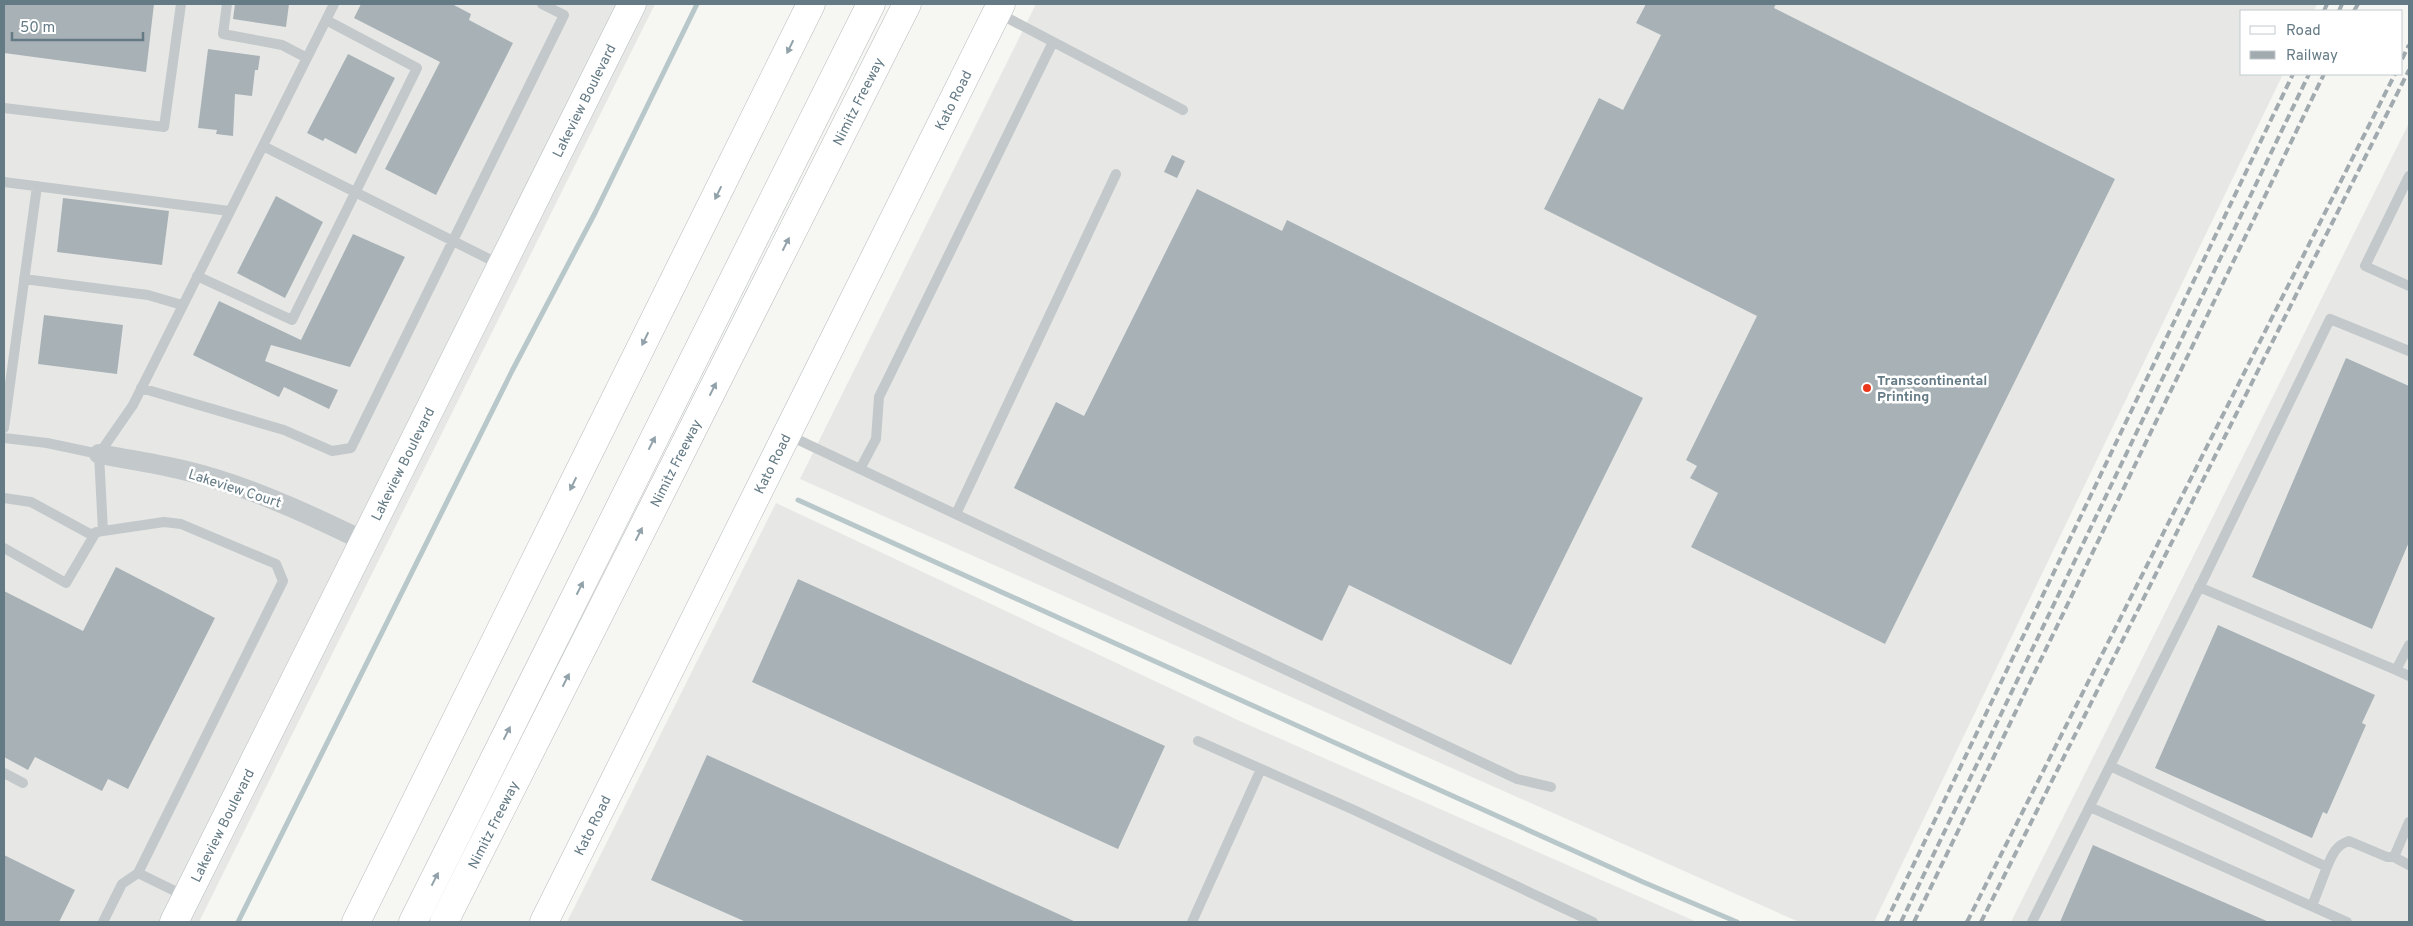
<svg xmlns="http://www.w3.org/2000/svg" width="2413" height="926" viewBox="0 0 2413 926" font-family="Overpass,sans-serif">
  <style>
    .built { fill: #e7e8e6 }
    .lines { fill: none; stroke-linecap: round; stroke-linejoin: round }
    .stream { stroke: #b8c7c9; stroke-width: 5 }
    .building { fill: #a8b2b6 }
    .secondary-casing { stroke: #b5bcbf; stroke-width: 29 }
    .highway-casing { stroke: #b6babc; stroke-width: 29 }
    .lane { stroke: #c3c8ca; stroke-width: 10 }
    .street { stroke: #c3c8ca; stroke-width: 20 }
    .secondary { stroke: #fff; stroke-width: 28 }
    .highway { stroke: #fff; stroke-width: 28 }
    .rail { stroke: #a1aaae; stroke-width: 4; stroke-dasharray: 8 4; stroke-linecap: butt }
    .oneway { fill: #92a2aa }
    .poi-dot { fill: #eb381d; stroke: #fff; stroke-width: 2 }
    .labels { text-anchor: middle; stroke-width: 5; stroke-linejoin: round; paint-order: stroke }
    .street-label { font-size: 14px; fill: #647a85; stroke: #fff }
    .poi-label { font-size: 14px; font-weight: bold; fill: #647a85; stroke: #fff; text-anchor: start }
  </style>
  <rect width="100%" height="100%" fill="#f6f6f2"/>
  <path class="built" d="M4,4H655L199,922H4Z
    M1036,4H2317L2314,11H2242V74H2283L1874,922H1799L800,479Z
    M2409,123V922H2011Z
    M776,503L1242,722L1697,922H567Z"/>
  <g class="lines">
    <path class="stream" d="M798,500L1643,882L1737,922
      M238,922L512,371L595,213L697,4"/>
  </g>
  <path class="building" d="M4,4H154L146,72L4,53Z
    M235,4H289L286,27L233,19Z
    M361,4H452L471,14L469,20L513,43L436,195L385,169L440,62L354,18Z
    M1646,4H1776L1774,8L2115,179L1885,644L1691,547L1718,493L1690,478L1697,466L1686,460L1757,316L1544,209L1599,98L1623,110L1661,35L1636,23Z
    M208,49L260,56L258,70H255L252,96L235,94L233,136L216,134L217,130L198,128Z
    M348,54L395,78L356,154L325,138L323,141L307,133Z
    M1172,155L1185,161L1177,178L1164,172Z
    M1197,189L1282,231L1287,220L1643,398L1511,665L1349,585L1322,641L1014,488L1056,402L1084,416Z
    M276,196L323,222L285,298L237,273Z
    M63,198L169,211L162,265L57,252Z
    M353,234L405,257L350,367L271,345L265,361L338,390L329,409L284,387L279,397L193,355L219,301L301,340Z
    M44,315L123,325L117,374L38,364Z
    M2346,358L2409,386V542L2372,629L2252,577Z
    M116,567L215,618L128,789L108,779L102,791L35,757L28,770L4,757V591L83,631Z
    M798,579L1165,746L1118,849L752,682Z
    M2218,625L2375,695L2362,723L2366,725L2327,814L2323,812L2312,838L2155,768Z
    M707,755L1076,922H746L651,880Z
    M2093,845L2269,922H2060Z
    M4,855L75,890L59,922H4Z"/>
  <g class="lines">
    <defs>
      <g id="secondary">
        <path id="s1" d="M174,922L632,4"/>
        <path id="s2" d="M544,922L1001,4"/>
      </g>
      <g id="highway">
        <path d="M356,922L811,4"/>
        <path d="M413,922L871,4"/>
        <path id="s3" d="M444,922L907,4"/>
      </g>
    </defs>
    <use href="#secondary" class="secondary-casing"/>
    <use href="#highway" class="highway-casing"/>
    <path class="lane" d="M227,4L223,34L282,45L307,58
      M998,13L1183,110
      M4,108L164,127L181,4
      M263,146L501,265
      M2409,176L2365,266L2409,286
      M4,182L229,211
      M197,276L292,320L417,68L326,20
      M24,279L148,295L182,305
      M141,388L284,430L332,451L351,448L564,15L542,4
      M4,428L37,186
      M788,435L860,469L876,439L879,397L1053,42
      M4,438L47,443L99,454
      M860,469L1517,779L1551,787
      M4,498L31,502L90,534L103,531L99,454L133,405L334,4
      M956,514L1116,174
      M103,531L164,522L181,524L276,564L283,581L138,873L185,896
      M4,548L66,583L96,532
      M2199,587L2396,670
      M2409,645L2396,670L2409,676
      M1198,741L1354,810L1593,922
      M2110,766L2327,867C2332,855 2336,845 2349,841L2387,857H2394L2409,822
      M4,773L23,783
      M2090,807L2347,922
      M2394,857L2409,865
      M2312,906L2327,867
      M103,922L122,884L138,873
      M1192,922L1261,769
      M2032,922L2203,580L2330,319L2409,351"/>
    <path class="street" d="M99,454C138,461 178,467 216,479C268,495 316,518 364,541"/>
    <use href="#secondary" class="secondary"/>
    <use href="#highway" class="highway"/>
    <path class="rail" d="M2324,11L2327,4
      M2339,11L2342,4
      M2354,11L2358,4
      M2402,59L2409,45
      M1886,922L2293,74
      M1901,922L2309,74
      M1914,922L2324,74
      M1967,922L2395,74
      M1981,922L2409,70"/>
  </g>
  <defs><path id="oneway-solid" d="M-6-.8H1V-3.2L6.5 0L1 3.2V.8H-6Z" transform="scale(1.25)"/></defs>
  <g class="oneway">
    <use href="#oneway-solid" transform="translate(790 47) rotate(116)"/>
    <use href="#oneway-solid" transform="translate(718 193) rotate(116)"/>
    <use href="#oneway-solid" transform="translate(786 244) rotate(-63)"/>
    <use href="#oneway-solid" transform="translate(645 339) rotate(116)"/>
    <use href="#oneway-solid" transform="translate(713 389) rotate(-63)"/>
    <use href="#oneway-solid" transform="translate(652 443) rotate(-63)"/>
    <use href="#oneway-solid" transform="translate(573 484) rotate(116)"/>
    <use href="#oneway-solid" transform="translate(639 534) rotate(-63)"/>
    <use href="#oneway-solid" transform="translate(580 588) rotate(-63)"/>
    <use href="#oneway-solid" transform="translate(566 680) rotate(-63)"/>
    <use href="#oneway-solid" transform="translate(507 733) rotate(-63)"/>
    <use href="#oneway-solid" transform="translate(435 879) rotate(-63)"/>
  </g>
  <circle class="poi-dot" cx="1867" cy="388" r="5"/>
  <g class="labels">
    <g class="street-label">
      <text dy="5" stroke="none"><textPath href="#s2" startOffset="918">Kato Road</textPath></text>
      <text dy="5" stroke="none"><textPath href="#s1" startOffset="918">Lakeview Boulevard</textPath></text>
      <text dy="5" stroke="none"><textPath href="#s3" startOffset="919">Nimitz Freeway</textPath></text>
      <text dy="5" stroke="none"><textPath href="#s1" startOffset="512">Lakeview Boulevard</textPath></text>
      <text dy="5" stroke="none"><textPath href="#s3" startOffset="514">Nimitz Freeway</textPath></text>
      <text dy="5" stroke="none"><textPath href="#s2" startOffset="512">Kato Road</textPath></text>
      <text transform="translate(235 488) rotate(18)" y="5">Lakeview Court</text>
      <text dy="5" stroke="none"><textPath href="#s1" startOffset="108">Lakeview Boulevard</textPath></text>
      <text dy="5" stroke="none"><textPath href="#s3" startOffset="109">Nimitz Freeway</textPath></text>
      <text dy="5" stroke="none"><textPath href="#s2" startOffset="108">Kato Road</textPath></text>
    </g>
    <g class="poi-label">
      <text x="1877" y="385">Transcontinental<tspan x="1877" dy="16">Printing</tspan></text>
    </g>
  </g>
  <rect width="2413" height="926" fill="none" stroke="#647a85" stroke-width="10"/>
  <rect x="2240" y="10" width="162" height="65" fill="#ffffff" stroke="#c1cace"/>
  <rect x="2250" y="26" width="25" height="8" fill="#ffffff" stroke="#c1cace"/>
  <text x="2286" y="35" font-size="15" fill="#647a85">Road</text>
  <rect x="2250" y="51" width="25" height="8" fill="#a1aaae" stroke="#c1cace"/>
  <text x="2286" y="60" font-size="15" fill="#647a85">Railway</text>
  <path d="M12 32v8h131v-8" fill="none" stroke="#647a85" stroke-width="2.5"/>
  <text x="20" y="32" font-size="15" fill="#647a85" stroke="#ffffff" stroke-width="4" paint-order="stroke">50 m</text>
</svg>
